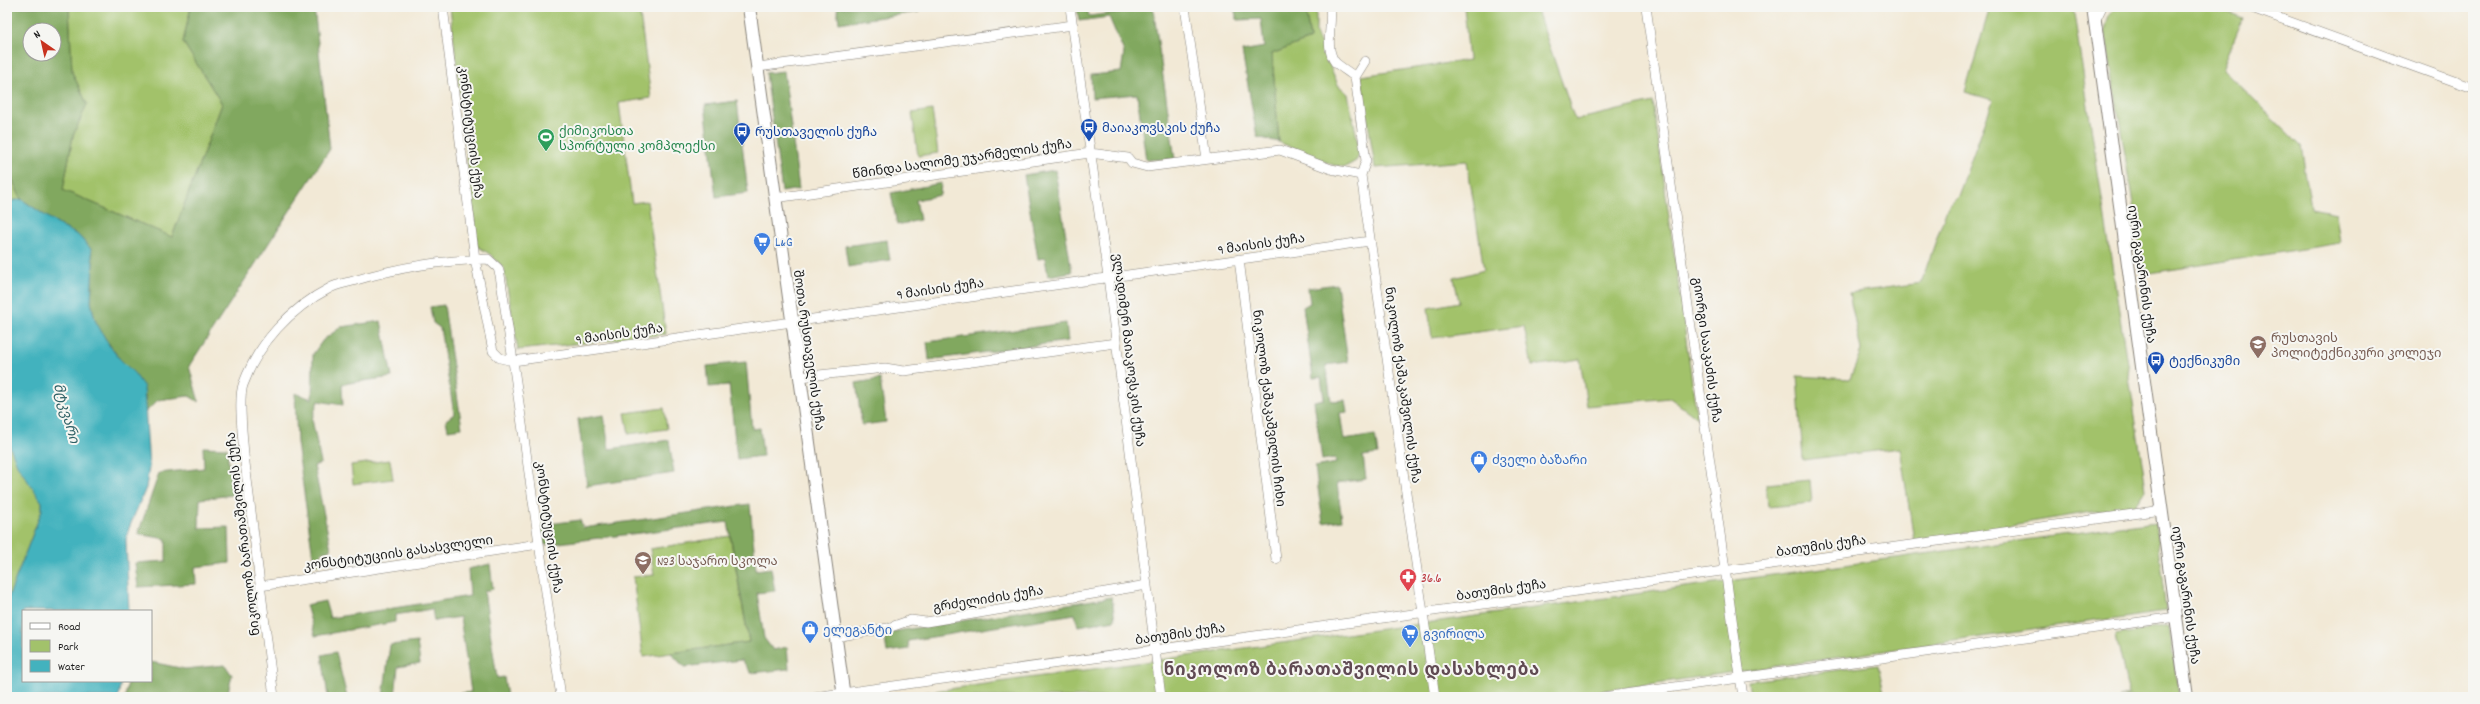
<svg xmlns="http://www.w3.org/2000/svg" width="2480" height="704" viewBox="0 0 2480 704" font-family="Dekko,'Noto Sans Georgian',sans-serif">
  <style>
    .green { fill: #a2c26b; stroke: #5f6f44 }
    .forest { fill: #81a85f; stroke: #4e623e; fill-rule: evenodd }
    .water { fill: #43b2be; stroke: #30676d }
    .lines { fill: none; stroke-linecap: round; stroke-linejoin: round }
    .minor-casing { stroke: #878279; stroke-width: 10 }
    .tertiary-casing { stroke: #878279; stroke-width: 14 }
    .minor { stroke: #fff; stroke-width: 9 }
    .tertiary { stroke: #fff; stroke-width: 12 }
    .labels { text-anchor: middle; stroke-width: 4; stroke-linejoin: round; paint-order: stroke }
    .transit-label { font-size: 13px; fill: #164399; stroke: #f6f6f2; text-anchor: start }
    .leisure-label { font-size: 13px; fill: #27864d; stroke: #f6f6f2; text-anchor: start }
    .street-label { font-size: 13px; fill: #1c1c1c; stroke: #f6f6f2 }
    .shop-label { font-size: 13px; fill: #366cbe; stroke: #f6f6f2; text-anchor: start }
    .education-label { font-size: 13px; fill: #785e54; stroke: #f6f6f2; text-anchor: start }
    .health-label { font-size: 13px; fill: #be3a42; stroke: #f6f6f2; text-anchor: start }
    .water-label { font-size: 14px; font-style: italic; fill: #2e6065; stroke: #f6f6f2 }
    .district-label { font-size: 17px; font-weight: bold; letter-spacing: 1px; fill: #604a53; stroke: #f6f6f2 }
  </style>
  <rect width="100%" height="100%" fill="#f6f6f2"/>
  <filter id="ink" filterUnits="userSpaceOnUse"><feTurbulence type="fractalNoise" baseFrequency=".025" numOctaves="2"/><feDisplacementMap in="SourceGraphic" scale="8" xChannelSelector="R" yChannelSelector="G"/><feConvolveMatrix kernelMatrix="1 2 1 2 8 2 1 2 1" color-interpolation-filters="sRGB"/></filter>
  <filter id="wash" filterUnits="userSpaceOnUse"><feTurbulence type="fractalNoise" baseFrequency=".012" numOctaves="4" result="noise"/><feDisplacementMap in="SourceGraphic" scale="16" xChannelSelector="R" yChannelSelector="G"/><feGaussianBlur stdDeviation="0.9" result="paint"/><feColorMatrix in="noise" values="0 0 0 0 0 0 0 0 0 0 0 0 0 0 0 0 0 1.4 0 .05"/><feComposite in="paint" operator="in"/></filter>
  <g filter="url(#wash)">
    <rect width="100%" height="100%" fill="#f2e9d6"/>
    <path class="green" d="M69,7H191L183,42L222,104L172,237L63,190L73,136L87,104L72,72Z
      M450,7H639L651,98L619,103L632,203L647,201L666,334L518,350L504,269L491,255L477,246Z
      M1305,7H1316V33L1338,85L1348,94L1360,153L1356,161L1345,167L1333,165L1279,142L1272,54L1310,39Z
      M1464,7H1536L1575,120L1653,102L1697,418L1670,398L1587,406L1580,359L1532,366L1524,326L1432,338L1428,308L1459,302L1454,278L1484,270L1467,161L1375,168L1361,76L1469,60Z
      M1990,7H2073L2146,489L2135,505L1914,541L1900,448L1803,460L1797,376L1850,379L1861,350L1849,293L1921,283L1948,206L1958,196L1993,100L1965,92Z
      M2116,7H2214L2243,18L2222,69L2301,146L2311,208L2336,213L2340,243L2144,274L2105,30L2109,15Z
      M932,110L938,153L918,156L912,113Z
      M7,167L21,199L7,202Z
      M664,408L667,429L629,434L625,413Z
      M7,439L9,447L42,502V510L7,601Z
      M390,460L393,479L353,484L351,465Z
      M1810,480L1812,503L1768,507L1766,484Z
      M2155,522L2166,611L1558,697H891Z
      M730,536L749,642L643,657L633,577L654,575L650,549Z
      M2169,626L2179,697H2119L2129,695L2116,635Z
      M1878,665L1885,697H1750L1748,681Z"/>
    <path class="forest" d="M7,7H69L72,72L87,104L73,136L63,190L172,237L222,104L183,42L191,7H314L330,149L189,366L199,402L189,396L158,400L146,412L145,395L135,374L119,358L100,331L95,320L91,303L93,263L91,249L78,235L62,227L21,199L7,167ZM30,30H54V54H30Z
      M837,7H919V12L839,23Z
      M1077,7H1087L1089,16L1128,11V7H1153L1175,159L1146,160L1137,94L1092,98L1091,75L1121,72L1124,52L1109,17L1079,21Z
      M1234,7H1305L1310,39L1272,54L1279,142L1257,137L1242,51L1264,47L1261,19L1237,20Z
      M784,71L799,189L782,192L766,73Z
      M737,101L748,193L716,197L705,105Z
      M1055,170L1072,272L1048,276L1045,258L1038,259L1024,175Z
      M941,183L940,195L916,200L920,220L897,225L891,193Z
      M887,240L890,260L848,267L845,246Z
      M1337,284L1348,362L1326,365L1331,401L1345,400L1347,412L1340,413L1344,440L1375,435L1378,454L1363,456L1366,479L1337,483L1342,520L1323,523L1315,467L1336,463L1335,458L1322,460L1314,401L1324,399L1321,377L1313,378L1303,307L1310,303L1308,288Z
      M444,305L462,428L448,430L446,420L454,414L440,328L433,323L430,307Z
      M381,321L392,377L342,384L343,405L318,401L312,419L321,463L314,466L331,549L321,553L322,564H314L297,443L295,393L312,399L313,354L323,340L341,327Z
      M1066,323L1068,341L929,360L927,342Z
      M746,362L752,429L760,428L763,456L737,459L729,385L709,387L707,366Z
      M880,379L886,422L862,425L856,383Z
      M604,415L609,449L669,440L674,473L587,486L578,419Z
      M203,447L227,448L232,495L200,499L199,528L229,527L230,563L195,567L196,584L138,587L135,563L166,561V539L138,534L159,473L204,468Z
      M750,504L756,570L771,568L775,591L757,593L764,638L773,650L787,647L789,669L751,673L742,660L684,667L671,653L749,642L728,522L543,545L541,525L580,520L583,528Z
      M490,564L493,589L484,591L497,678L504,677L507,697H433L471,692L460,617L434,621L432,609L395,615V622L315,636L306,605L325,601L330,618L470,596L468,569Z
      M1112,597L1115,620L1078,626L1075,614L908,641L909,649L887,652L884,633Z
      M417,642L420,663L398,667L395,697H383L390,645Z
      M336,652L347,697H328L322,655Z
      M151,662L185,669L225,665L232,675L227,697H149L142,695L141,697H125L128,681H151Z"/>
    <path class="water" d="M21,199L62,227L78,235L91,249L93,263L91,302L95,320L109,345L119,358L135,374L144,387L149,468L146,488L129,528L126,540L129,611H23V681H121L118,697H7V601L42,510V502L17,465L7,439V202Z"/>
  </g>
  <g filter="url(#ink)">
    <g class="lines">
      <defs>
        <path id="minor" d="M1070,7L1108,277L1161,697
          M1185,7L1207,159
          M1330,7C1333,23 1324,48 1335,62C1340,67 1349,72 1355,77
          M1646,7L1743,697
          M2249,7L2473,88
          M2095,21L2102,7
          M1365,61L1355,77L1366,161L1361,175L1435,697
          M758,67L1073,25
          M775,198L1090,153L1128,158L1132,163L1147,167L1280,150L1331,169L1361,175
          M1239,259L1276,559
          M800,377L885,368L904,371L1116,343
          M260,586L539,544
          M835,637L888,628L911,620L926,622L1147,585
          M274,697L244,455C243,439 238,399 243,385C258,343 291,308 330,288C337,284 346,283 353,281C396,268 444,260 488,259L498,268L500,275L513,361L500,358L493,351L475,259L443,7
          M561,697L513,361L1370,241
          M814,697L2162,510
          M1603,697L2176,617"/>
        <path id="tertiary" d="M749,7L844,697
          M2093,7L2187,697"/>
      </defs>
      <use href="#minor" class="minor-casing"/>
      <use href="#tertiary" class="tertiary-casing"/>
      <use href="#minor" class="minor"/>
      <use href="#tertiary" class="tertiary"/>
    </g>
  </g>
  <defs>
    <symbol id="bus-pin" viewBox="-11 -11 22 30"><path d="M0 17L-7.5 6A9.5 9.5 0 1 1 7.5 6Z" fill="#1a4fb4" stroke="#f6f6f2"/><path d="M-5-6H5V4H4V6H2V4H-2V6H-4V4H-5ZM-3.5-4V0h7V-4ZM-3.5 1.2v1.5H-2V1.2ZM2 1.2v1.5H3.5V1.2Z" fill="#fff"/></symbol>
    <symbol id="stadium-pin" viewBox="-11 -11 22 30"><path d="M0 17L-7.5 6A9.5 9.5 0 1 1 7.5 6Z" fill="#2e9e5b" stroke="#f6f6f2"/><path d="M0-5a6.5 5 0 1 0 0 10a6.5 5 0 1 0 0-10ZM-3.5-1.8h7v3.6h-7Z" fill="#fff"/></symbol>
    <symbol id="supermarket-pin" viewBox="-11 -11 22 30"><path d="M0 17L-7.5 6A9.5 9.5 0 1 1 7.5 6Z" fill="#3f7fe0" stroke="#f6f6f2"/><path d="M-6-5.5h2.5l.6 2H6L4.5 2H-2.5L-4.4-4H-6ZM-1.5 3.2a1.3 1.3 0 1 0 .1 0ZM3 3.2a1.3 1.3 0 1 0 .1 0Z" fill="#fff"/></symbol>
    <symbol id="university-pin" viewBox="-11 -11 22 30"><path d="M0 17L-7.5 6A9.5 9.5 0 1 1 7.5 6Z" fill="#8d6e63" stroke="#f6f6f2"/><path d="M0-5L7-2L0 1L-7-2ZM-4 1L0 2.5L4 1V4Q0 6-4 4Z" fill="#fff"/></symbol>
    <symbol id="shop-pin" viewBox="-11 -11 22 30"><path d="M0 17L-7.5 6A9.5 9.5 0 1 1 7.5 6Z" fill="#3f7fe0" stroke="#f6f6f2"/><path d="M-5-2.5h2.3a2.7 3.5 0 0 1 5.4 0H5L5.5 6h-11ZM-1.5-2.5h3a1.5 2.3 0 0 0-3 0Z" fill="#fff"/></symbol>
    <symbol id="school-pin" viewBox="-11 -11 22 30"><path d="M0 17L-7.5 6A9.5 9.5 0 1 1 7.5 6Z" fill="#8d6e63" stroke="#f6f6f2"/><path d="M0-5L7-2L0 1L-7-2ZM-4 1L0 2.5L4 1V4Q0 6-4 4Z" fill="#fff"/></symbol>
    <symbol id="pharmacy-pin" viewBox="-11 -11 22 30"><path d="M0 17L-7.5 6A9.5 9.5 0 1 1 7.5 6Z" fill="#e0444e" stroke="#f6f6f2"/><path d="M-2-6h4v4h4v4h-4v4h-4v-4h-4v-4h4Z" fill="#fff"/></symbol>
  </defs>
  <g fill-rule="evenodd">
    <use href="#bus-pin" x="1079" y="117" width="20" height="27"/>
    <use href="#bus-pin" x="732" y="121" width="20" height="27"/>
    <use href="#stadium-pin" x="536" y="127" width="20" height="27"/>
    <use href="#supermarket-pin" x="752" y="231" width="20" height="27"/>
    <use href="#university-pin" x="2248" y="334" width="20" height="27"/>
    <use href="#bus-pin" x="2146" y="350" width="20" height="27"/>
    <use href="#shop-pin" x="1469" y="449" width="20" height="27"/>
    <use href="#school-pin" x="633" y="550" width="20" height="27"/>
    <use href="#pharmacy-pin" x="1398" y="567" width="20" height="27"/>
    <use href="#shop-pin" x="800" y="619" width="20" height="27"/>
    <use href="#supermarket-pin" x="1400" y="623" width="20" height="27"/>
  </g>
  <g class="labels">
    <g class="transit-label">
      <text x="1102" y="132">მაიაკოვსკის ქუჩა</text>
      <text x="755" y="136">რუსთაველის ქუჩა</text>
      <text x="2169" y="365">ტექნიკუმი</text>
    </g>
    <g class="leisure-label">
      <text x="559" y="135">ქიმიკოსთა<tspan x="559" dy="15">სპორტული კომპლექსი</tspan></text>
    </g>
    <g class="street-label">
      <text transform="translate(472 132) rotate(83)" y="5">კონსტიტუციის ქუჩა</text>
      <text transform="translate(962 158) rotate(-8)" y="5">წმინდა სალომე უჯარმელის ქუჩა</text>
      <text transform="translate(1261 243) rotate(-8)" y="5">9 მაისის ქუჩა</text>
      <text transform="translate(2143 274) rotate(82)" y="5">იური გაგარინის ქუჩა</text>
      <text transform="translate(940 288) rotate(-8)" y="5">9 მაისის ქუჩა</text>
      <text transform="translate(619 333) rotate(-8)" y="5">9 მაისის ქუჩა</text>
      <text transform="translate(810 350) rotate(82)" y="5">შოთა რუსთაველის ქუჩა</text>
      <text transform="translate(1130 350) rotate(83)" y="5">ვლადიმერ მაიაკოვსკის ქუჩა</text>
      <text transform="translate(1708 350) rotate(82)" y="5">გიორგი სააკაძის ქუჩა</text>
      <text transform="translate(1404 385) rotate(82)" y="5">ნიკოლოზ ქაშაკაშვილის ქუჩა</text>
      <text transform="translate(1270 408) rotate(83)" y="5">ნიკოლოზ ქაშაკაშვილის ჩიხი</text>
      <text transform="translate(550 527) rotate(82)" y="5">კონსტიტუციის ქუჩა</text>
      <text transform="translate(242 534) rotate(-97)" y="5">ნიკოლოზ ბარათაშვილის ქუჩა</text>
      <text transform="translate(1821 545) rotate(-8)" y="5">ბათუმის ქუჩა</text>
      <text transform="translate(398 552) rotate(-8)" y="5">კონსტიტუციის გასასვლელი</text>
      <text transform="translate(1501 589) rotate(-8)" y="5">ბათუმის ქუჩა</text>
      <text transform="translate(2187 595) rotate(82)" y="5">იური გაგარინის ქუჩა</text>
      <text transform="translate(988 598) rotate(-9)" y="5">გრძელიძის ქუჩა</text>
      <text transform="translate(1180 633) rotate(-8)" y="5">ბათუმის ქუჩა</text>
    </g>
    <g class="shop-label">
      <text x="775" y="246">L&amp;G</text>
      <text x="1492" y="464">ძველი ბაზარი</text>
      <text x="823" y="634">ელეგანტი</text>
      <text x="1423" y="638">გვირილა</text>
    </g>
    <g class="education-label">
      <text x="2271" y="342">რუსთავის<tspan x="2271" dy="15">პოლიტექნიკური კოლეჯი</tspan></text>
      <text x="656" y="565">№3 საჯარო სკოლა</text>
    </g>
    <g class="health-label">
      <text x="1421" y="582">36.6</text>
    </g>
    <g class="water-label">
      <text transform="translate(67 413) rotate(74)" y="5">მტკვარი</text>
    </g>
    <g class="district-label">
      <text x="1352" y="675">ნიკოლოზ ბარათაშვილის დასახლება</text>
    </g>
  </g>
  <rect width="2480" height="704" fill="none" stroke="#f6f6f2" stroke-width="24"/>
  <rect x="22" y="610" width="130" height="72" fill="#f6f6f2" stroke="#9f9f9c"/>
  <rect x="30" y="623" width="20" height="6" fill="#ffffff" stroke="#9f9f9c"/>
  <text x="58" y="630" font-size="12" fill="#1c1c1c">Road</text>
  <rect x="30" y="640" width="20" height="12" fill="#a2c26b" stroke="#9f9f9c"/>
  <text x="58" y="650" font-size="12" fill="#1c1c1c">Park</text>
  <rect x="30" y="660" width="20" height="12" fill="#43b2be" stroke="#9f9f9c"/>
  <text x="58" y="670" font-size="12" fill="#1c1c1c">Water</text>
  <g transform="translate(42 42) rotate(326)"><circle r="19" fill="#f6f6f2" stroke="#9f9f9c"/>
  <path d="M0-3L7 15L0 10L-7 15Z" fill="#c8321e"/>
  <text y="-6" font-size="11" font-weight="bold" text-anchor="middle" fill="#1c1c1c">N</text>
  </g>
</svg>
